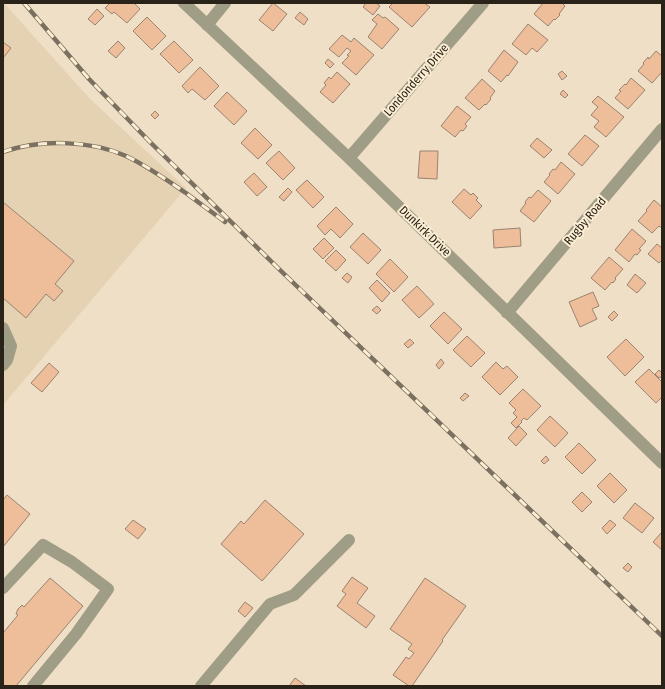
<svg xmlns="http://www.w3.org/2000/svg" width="665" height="689" viewBox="0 0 665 689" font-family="'Fira Sans Condensed',sans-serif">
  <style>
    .built { fill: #e5d2b2 }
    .building { fill: #edbe99; stroke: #9a8371 }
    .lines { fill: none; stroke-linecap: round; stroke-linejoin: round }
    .minor { stroke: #9f9d86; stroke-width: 12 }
    .rail-casing { stroke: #7b7161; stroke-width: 4.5 }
    .rail { stroke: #fcedd3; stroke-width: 3; stroke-dasharray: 9; stroke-linecap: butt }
    .labels { text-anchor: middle; stroke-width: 4; stroke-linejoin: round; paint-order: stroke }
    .street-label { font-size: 12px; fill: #29231a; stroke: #fcedd3 }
  </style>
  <rect width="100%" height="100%" fill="#efdfc6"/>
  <path class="built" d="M3,3H4L90,99L186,188L3,405Z"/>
  <path class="building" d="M110,3H134L140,9L127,23L114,12L112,14L105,8Z
    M273,3L287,14L273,31L259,20Z
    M366,3H376L380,6L373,15L363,7Z
    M393,3H424L430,7L412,27L389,7Z
    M543,3H562L565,6L559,14L560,15L555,20L554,19L548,26L534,14Z
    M97,9L104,16L95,25L88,19Z
    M300,12L308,19L304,25L295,18Z
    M378,14L383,18L385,17L399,29L382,49L368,37L377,24L372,20Z
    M147,17L166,36L152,50L133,31Z
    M528,24L548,40L537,52L532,48L526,55L512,44Z
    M342,35L351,42L354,38L374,55L356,75L342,63L349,56L347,55L351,51L347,48L339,57L329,49Z
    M118,41L125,48L116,58L108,51Z
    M174,41L193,60L179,73L160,54Z
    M3,42L11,48L3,58Z
    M504,50L518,62L508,76L507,75L501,82L488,71Z
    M656,51L662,56V72L652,83L638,71L644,64L643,63L648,57L649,59Z
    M328,59L334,64L330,68L325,63Z
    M200,67L219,86L205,100L192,89L188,93L182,86Z
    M562,71L567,76L562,80L558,74Z
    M337,72L350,84L333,103L320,92L326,85L324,83L329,77L331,79Z
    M631,78L645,90L628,109L615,98L621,91L619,90L625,84L626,85Z
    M482,79L495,91L490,98L491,99L486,105L485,104L479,110L465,98Z
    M563,90L568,95L565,98L560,94Z
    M227,92L247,111L234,125L214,106Z
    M598,96L624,117L606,137L594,127L599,121L591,115L598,107L592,102Z
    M457,106L471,117L465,124L467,126L463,131L461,130L455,137L441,126Z
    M155,111L159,115L155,119L151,115Z
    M255,128L272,145L258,159L241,143Z
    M585,135L599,146L582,166L568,154Z
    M537,138L552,150L544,158L530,146Z
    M279,151L295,168L283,180L266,163Z
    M420,151H438L437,179L418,178Z
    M561,162L575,174L558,194L544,182L550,175L549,174L553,169L555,170Z
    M254,173L267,187L257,196L244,182Z
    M307,180L324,197L313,208L296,190Z
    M288,188L292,192L284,201L279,197Z
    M464,189L471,195L473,193L478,198L476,200L482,206L470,219L452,202Z
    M538,190L551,201L534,222L520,211L526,203L525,202L529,197L531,198Z
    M654,200L662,207V228L659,226L652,233L638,221L647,211L646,210Z
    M3,202L74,261L55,284L63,291L54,301L46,294L26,318L3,298Z
    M336,207L353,224L340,238L331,229L325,235L317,226Z
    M520,228L521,246L494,248L493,230Z
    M632,229L646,241L639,249L641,250L637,255L635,254L629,262L615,250Z
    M363,233L381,250L368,264L350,247Z
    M324,238L334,248L323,259L313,249Z
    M657,244L662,248V260L659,263L648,254Z
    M336,250L346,260L336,271L325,261Z
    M609,257L623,269L615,278L616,279L613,283L612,282L605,290L591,278Z
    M390,259L408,277L394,292L376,274Z
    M347,273L352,277L348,283L342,278Z
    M635,274L646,283L637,293L627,285Z
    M377,280L390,293L382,302L369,288Z
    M417,286L434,304L419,318L402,300Z
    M593,292L599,306L592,309L597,319L580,327L569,302Z
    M377,306L381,310L377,314L372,310Z
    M614,311L618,315L612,321L608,317Z
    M444,312L462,329L448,344L430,326Z
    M467,336L485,353L471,367L453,350Z
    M410,339L414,343L408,348L404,344Z
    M626,339L644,357L625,376L607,357Z
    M441,359L444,363L439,369L436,365Z
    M496,362L503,369L507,366L518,377L500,395L482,377Z
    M49,363L59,372L42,392L31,383Z
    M649,369L662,382V397L656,403L635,382Z
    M659,370L662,373V376L659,378L655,374Z
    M523,389L541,406L527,420L524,418L521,421L522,422L516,428L511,423L517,417L513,413L516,410L509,403Z
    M465,393L469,396L463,401L460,398Z
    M550,416L568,433L555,447L537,430Z
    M519,426L527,434L516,446L508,438Z
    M579,443L596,460L582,474L565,457Z
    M546,456L549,460L544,464L541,461Z
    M610,473L627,490L614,503L597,486Z
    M582,492L592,502L582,512L572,502Z
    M7,495L30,514L3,547V500Z
    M265,500L304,534L262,581L221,544L241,521L244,524Z
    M635,503L654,518L642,533L623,518Z
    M133,520L146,529L138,539L125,529Z
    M610,520L616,525L607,534L602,528Z
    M662,532V550L653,542Z
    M628,563L632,567L628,572L623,568Z
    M352,577L368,588L357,603L375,616L366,628L337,606L346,594L342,591Z
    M50,578L83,606L16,686H3V633L18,615L16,614L18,609L22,605L24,607Z
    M425,578L466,606L442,640L443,641L412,686H409L393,675L406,657L409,659L414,653L408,649L412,644L390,629Z
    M245,602L253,608L245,617L238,611Z
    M295,678L306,686H289Z"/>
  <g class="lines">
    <path class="minor" d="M184,3L349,158L662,463
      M207,25L225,3
      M349,158L483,3
      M507,313L662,129
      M3,328L11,346L7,360L3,365
      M3,588L43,545L72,562L108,589L76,634L33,686
      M201,686L270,604L294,595L349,540"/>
    <defs>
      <path id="rail" d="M24,3L89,79L150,142L281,271L662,636
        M3,152C40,139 90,140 126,156C147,166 167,180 186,193C199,203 212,212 225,222"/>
    </defs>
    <use href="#rail" class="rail-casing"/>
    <use href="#rail" class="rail"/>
  </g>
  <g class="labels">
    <g class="street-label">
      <text transform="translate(416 80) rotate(-49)" y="4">Londonderry Drive</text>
      <text transform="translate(585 221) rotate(-50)" y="4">Rugby Road</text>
      <text transform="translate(425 231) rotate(44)" y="4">Dunkirk Drive</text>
    </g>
  </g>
  <rect width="665" height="689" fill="none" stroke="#29231a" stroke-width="8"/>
</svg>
